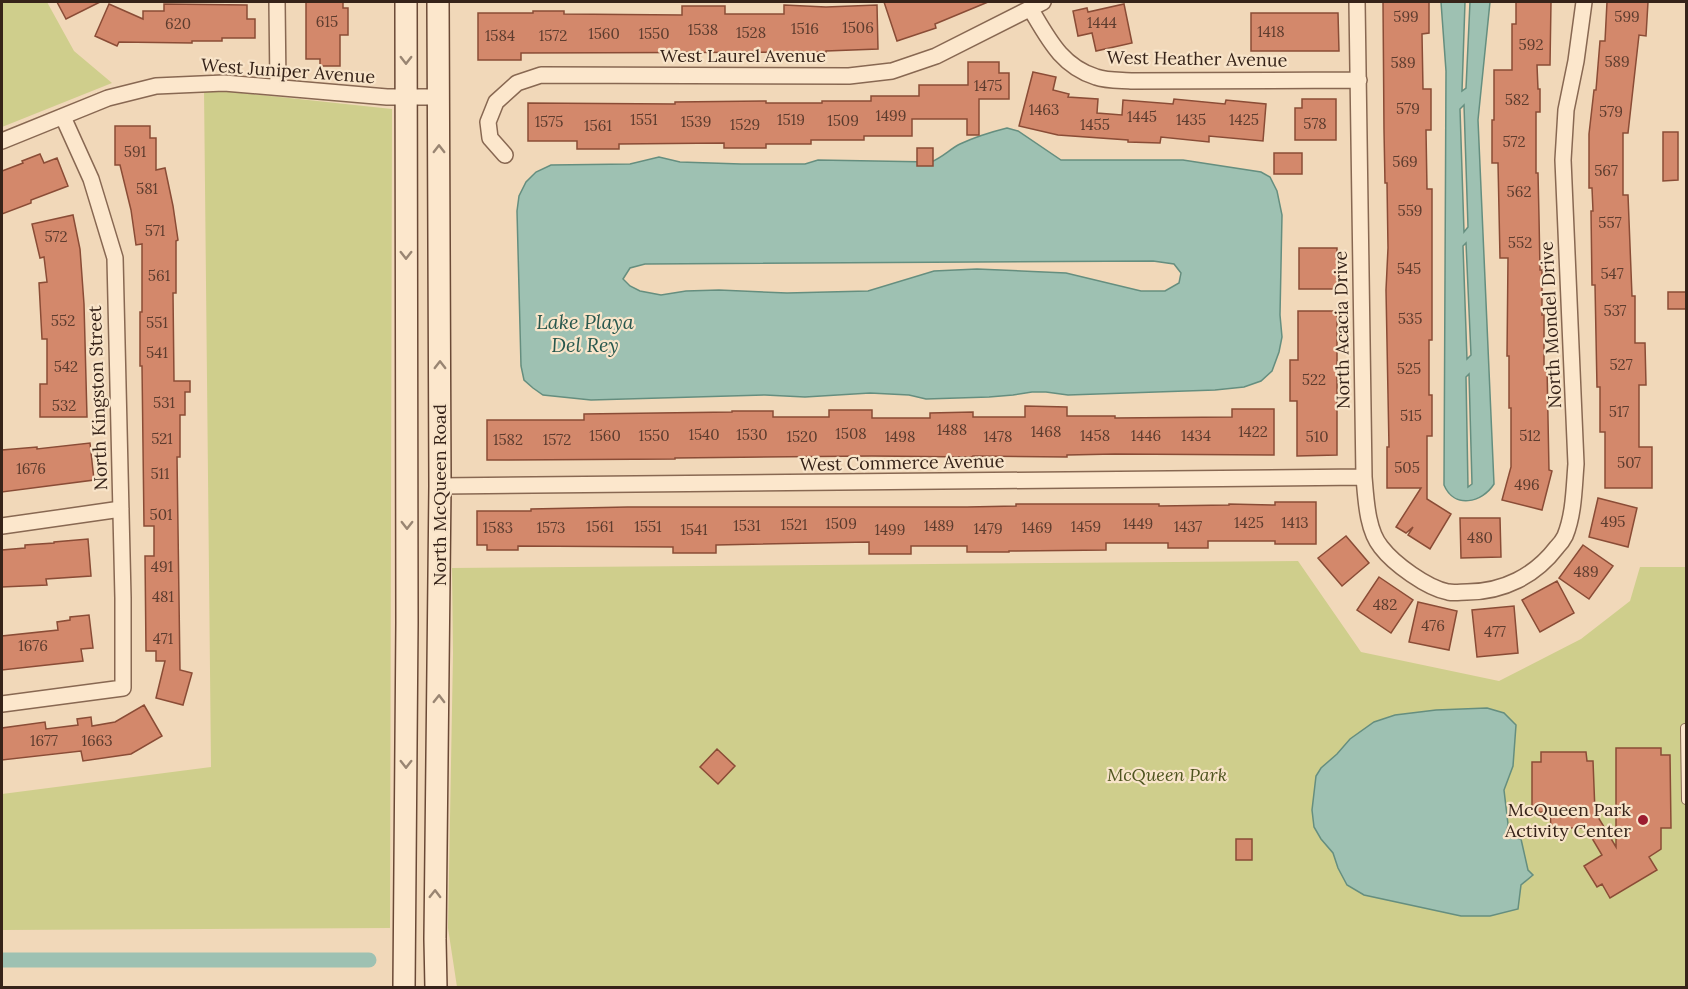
<svg xmlns="http://www.w3.org/2000/svg" width="1688" height="989" viewBox="0 0 1688 989" font-family="Lora,serif">
  <style>
    .green { fill: #cfce8c }
    .water { fill: #9ec1b2; stroke: #658e7f; stroke-width: 1.5; fill-rule: evenodd }
    .lines { fill: none; stroke-linecap: round; stroke-linejoin: round }
    .canal { stroke: #9ec1b2; stroke-width: 15 }
    .building { fill: #d3886b; stroke: #8a4c36; stroke-width: 1.5 }
    .lane-casing { stroke: #886852; stroke-width: 10 }
    .street-casing { stroke: #886852; stroke-width: 18 }
    .secondary-casing { stroke: #6a4936; stroke-width: 24 }
    .lane { stroke: #fce7cc; stroke-width: 8 }
    .street { stroke: #fce7cc; stroke-width: 15 }
    .secondary { stroke: #fce7cc; stroke-width: 21 }
    .oneway { stroke: #998572 }
    .poi-dot { fill: #9c1d30; stroke: #f8e4c9; stroke-width: 2 }
    .labels { text-anchor: middle; stroke-width: 4.5; stroke-linejoin: round; paint-order: stroke }
    .number-label { font-size: 15px; fill: #5d3c2e }
    .street-label { font-size: 18px; fill: #362319; stroke: #f8e4c9 }
    .park-label { font-size: 18px; font-style: italic; fill: #4e541e; stroke: #f8e4c9 }
    .poi-label { font-size: 18px; fill: #362319; stroke: #f8e4c9; text-anchor: end }
    .water-label { font-size: 20px; font-style: italic; fill: #27574d; stroke: #f8e4c9 }
  </style>
  <rect width="100%" height="100%" fill="#f1d8b9"/>
  <path class="green" d="M2,2H47L74,51L112,83L2,127Z
    M204,89L392,109L390,928L2,930V794L211,767Z
    M1298,561L1361,652L1499,681L1581,639L1630,601L1640,567H1686V987H457L448,928L453,654L452,568Z"/>
  <path class="water" d="M1441,2H1465L1462,91L1466,88L1470,2H1490L1478,120L1494,484C1482,503 1454,509 1444,485L1446,71ZM1464,105L1468,227L1464,232L1460,109ZM1466,243L1471,355L1467,359L1463,246ZM1469,374L1472,484L1468,487L1466,377Z
    M1007,128L1018,131L1061,160H1183L1261,172L1270,177L1277,191L1282,215L1280,315L1282,337L1279,352L1272,371L1261,381L1244,387L1215,390L1068,395L1046,392H1032L1013,395L989,397L926,399L909,395L870,393L805,397L765,395L591,400L543,395L533,388L524,380L521,366L517,211L519,196L526,182L536,172L551,165L630,164L659,157L680,162L741,164H805L818,160L931,162C943,157 950,149 960,144C975,137 991,132 1007,128ZM1153,261L1174,264L1181,273L1179,283L1165,291H1141L1066,273L977,269L934,271L868,291L787,293L719,290L686,291L661,295L640,291L630,286L623,279L630,268L645,264Z
    M1487,708L1504,713L1516,725L1513,766L1504,790L1508,824L1506,836L1521,839L1528,870L1533,875L1521,885L1518,909L1490,916H1461L1364,895L1347,885L1338,868L1333,853L1321,839L1314,827L1312,810L1316,776L1321,768L1337,754L1350,739L1374,722L1395,715L1436,710Z"/>
  <g class="lines">
    <path class="canal" d="M2,960H369"/>
  </g>
  <path class="building" d="M57,2H100L66,19Z
    M306,2H343V8H348V35H340V66H320V59H306Z
    M884,2H988L935,24L936,28L897,41Z
    M1383,2H1429V33L1422,34L1423,89H1431V130H1426L1427,189H1432V340H1429V395H1432V436H1427V499L1451,514L1430,549L1408,535L1413,527L1406,533L1396,527L1421,488H1387V447H1389L1386,290L1388,248L1387,183H1385L1384,130Z
    M1516,2H1551L1550,65H1537L1538,89H1540V112H1536V173H1538L1539,217L1540,270H1542V315H1544V367H1547L1549,470L1552,471L1542,510L1502,500L1511,467V408H1509V356H1507L1508,258H1500L1498,163H1492V120H1494V70H1512V24H1516Z
    M1607,2H1648L1646,36L1639,35L1628,133H1623V195H1628L1632,296H1635V343H1645L1646,385H1639V447H1652V488H1605V432H1600V387H1597L1595,285H1592L1591,211H1593L1592,188H1589V134L1594,90H1596L1600,41H1605Z
    M109,4L143,19V11H164V4L247,5V19H255V38H222V41H192V43L119,42L117,46L95,36Z
    M1124,4L1132,43L1096,51L1092,33L1078,36L1073,11L1087,8L1088,12Z
    M784,5L826,7L877,5L878,49L826,51V52L521,53V60H478V13H533V11H564V14L682,15V6H725V14H784Z
    M1251,13H1338L1339,51H1251Z
    M968,62H999V73H1009V99H979V135H967V119H912V136H864V140H811V144H766V148H724V143L619,144V149H577V141H528V103L675,104V102L766,101V103H822V101H871V96H919V85H968Z
    M1033,72L1056,77L1053,90L1069,94L1068,97L1098,99L1097,113L1122,115L1123,100L1173,104L1174,99L1225,104L1226,100L1266,104L1263,141L1209,136V142L1161,137L1160,143L1128,142V140L1058,135L1019,126Z
    M1302,99H1336V140H1295V108H1302Z
    M115,126H150V138H156V170L165,168L173,206L178,240L176,241V293H173L174,381H190V392H185V415H180V457H177L180,670L192,673L183,705L156,698L165,661H156V651H146L145,556H154V526H144L142,366H140V312H142V244L136,245L131,210L120,165H115Z
    M1663,132H1678V180L1663,181Z
    M917,148H933V166H917Z
    M1274,153H1302V174H1274Z
    M40,154L44,163L57,158L68,186L31,200V203L2,214V171L23,163L22,161Z
    M73,215L80,249L84,304L87,417H40V384H47V339H42L39,283L47,282L44,257L40,258L32,224Z
    M1299,248H1337V289H1299Z
    M1668,292H1686V309H1668Z
    M1298,311H1337V455L1297,456V401H1290V360H1298Z
    M1025,406L1067,407V416H1115V418L1232,417V409H1274V455L1115,454L1067,455V457L973,456V457L872,456L675,458V459L487,460V420H584V414L732,412V411H773V417H829V410H872V418H930V413L973,412V417H1025Z
    M90,443L94,480L2,492V450L37,447V449Z
    M1598,498L1637,508L1628,547L1589,537Z
    M1275,502H1316V544H1275V541H1208V548H1168V543H1106V550L1009,551V552H967V546H911V554H869V542L716,545V553H673V547L518,546V550H487V545H477V511H531V509L628,507H967L1016,506V504H1159V506L1229,505V504L1275,505Z
    M1460,518H1500L1501,557L1461,558Z
    M1346,536L1369,563L1342,586L1318,558Z
    M88,539L91,576L46,579L47,585L2,587V550L25,548V545L54,543V542Z
    M1583,545L1613,566L1589,599L1559,578Z
    M1379,577L1413,600L1391,633L1357,610Z
    M1557,581L1574,613L1540,632L1522,600Z
    M1418,602L1457,611L1449,650L1409,642Z
    M1514,606L1518,653L1477,657L1472,610Z
    M89,615L93,648L81,649L83,661L2,670V636L58,630L57,622L70,620V617Z
    M144,705L162,736L131,754L83,761L81,751L2,760V728L45,722L46,729L78,725L77,719L91,717L92,726L115,722Z
    M1616,748H1661V755H1670L1671,828H1661V849L1649,857L1657,870L1610,898L1602,884L1597,887L1584,866L1602,855L1586,828H1551L1550,812H1532V762H1541V752H1586L1587,761H1593L1595,812L1616,847Z
    M717,749L735,766L718,784L700,767Z
    M1236,839H1252V860H1236Z"/>
  <g class="lines">
    <defs>
      <path id="lane" d="M1685,728L1686,800"/>
      <path id="street" d="M277,2L278,87
        M1357,2L1364,477C1366,499 1367,530 1381,547C1394,564 1427,588 1448,592C1454,593 1461,592 1467,592C1503,592 1535,576 1557,547C1560,544 1563,540 1565,536C1574,514 1574,488 1576,464L1563,160L1566,110L1576,61L1584,2
        M1030,8C1048,38 1061,66 1096,77C1107,81 1121,80 1133,81L1359,80
        M2,141L108,98L156,86L224,83L387,97H438
        M505,155L490,138L488,122L496,102L517,83L541,75L849,76L892,71L936,56L1043,2
        M440,486L1364,477
        M2,526L121,509
        M2,704L123,688V598L115,258L91,179L63,117"/>
      <path id="secondary" d="M404,988L407,622L406,2
        M436,988L435,939L440,486L438,2"/>
    </defs>
    <use href="#lane" class="lane-casing"/>
    <use href="#street" class="street-casing"/>
    <use href="#secondary" class="secondary-casing"/>
    <use href="#lane" class="lane"/>
    <use href="#street" class="street"/>
    <use href="#secondary" class="secondary"/>
  </g>
  <defs><path id="oneway-chevron" d="M-2-3.5L2.5 0L-2 3.5" fill="none" stroke-width="1.6" stroke-linecap="round" stroke-linejoin="round" transform="scale(1.5)"/></defs>
  <g class="oneway">
    <use href="#oneway-chevron" transform="translate(406 60) rotate(90)"/>
    <use href="#oneway-chevron" transform="translate(439 149) rotate(-90)"/>
    <use href="#oneway-chevron" transform="translate(406 255) rotate(90)"/>
    <use href="#oneway-chevron" transform="translate(440 365) rotate(-90)"/>
    <use href="#oneway-chevron" transform="translate(407 525) rotate(90)"/>
    <use href="#oneway-chevron" transform="translate(439 699) rotate(-89)"/>
    <use href="#oneway-chevron" transform="translate(406 764) rotate(90)"/>
    <use href="#oneway-chevron" transform="translate(435 894) rotate(-89)"/>
  </g>
  <circle class="poi-dot" cx="1643" cy="820" r="6"/>
  <g class="labels">
    <g class="number-label">
      <text x="1406" y="22">599</text>
      <text x="1627" y="22">599</text>
      <text x="327" y="27">615</text>
      <text x="1102" y="28">1444</text>
      <text x="178" y="29">620</text>
      <text x="858" y="33">1506</text>
      <text x="805" y="34">1516</text>
      <text x="703" y="35">1538</text>
      <text x="1271" y="37">1418</text>
      <text x="751" y="38">1528</text>
      <text x="604" y="39">1560</text>
      <text x="654" y="39">1550</text>
      <text x="500" y="41">1584</text>
      <text x="553" y="41">1572</text>
      <text x="1531" y="50">592</text>
      <text x="1617" y="67">589</text>
      <text x="1403" y="68">589</text>
      <text x="988" y="91">1475</text>
      <text x="1517" y="105">582</text>
      <text x="1408" y="114">579</text>
      <text x="1044" y="115">1463</text>
      <text x="1611" y="117">579</text>
      <text x="891" y="121">1499</text>
      <text x="1142" y="122">1445</text>
      <text x="644" y="125">1551</text>
      <text x="791" y="125">1519</text>
      <text x="1191" y="125">1435</text>
      <text x="1244" y="125">1425</text>
      <text x="843" y="126">1509</text>
      <text x="549" y="127">1575</text>
      <text x="696" y="127">1539</text>
      <text x="1315" y="129">578</text>
      <text x="745" y="130">1529</text>
      <text x="1095" y="130">1455</text>
      <text x="598" y="131">1561</text>
      <text x="1514" y="147">572</text>
      <text x="135" y="157">591</text>
      <text x="1405" y="167">569</text>
      <text x="1606" y="176">567</text>
      <text x="147" y="194">581</text>
      <text x="1519" y="197">562</text>
      <text x="1410" y="216">559</text>
      <text x="1610" y="228">557</text>
      <text x="155" y="236">571</text>
      <text x="56" y="242">572</text>
      <text x="1520" y="248">552</text>
      <text x="1409" y="274">545</text>
      <text x="1612" y="279">547</text>
      <text x="159" y="281">561</text>
      <text x="1615" y="316">537</text>
      <text x="1410" y="324">535</text>
      <text x="63" y="326">552</text>
      <text x="157" y="328">551</text>
      <text x="157" y="358">541</text>
      <text x="1621" y="370">527</text>
      <text x="66" y="372">542</text>
      <text x="1409" y="374">525</text>
      <text x="1314" y="385">522</text>
      <text x="164" y="408">531</text>
      <text x="64" y="411">532</text>
      <text x="1619" y="417">517</text>
      <text x="1411" y="421">515</text>
      <text x="952" y="435">1488</text>
      <text x="1046" y="437">1468</text>
      <text x="1253" y="437">1422</text>
      <text x="851" y="439">1508</text>
      <text x="704" y="440">1540</text>
      <text x="752" y="440">1530</text>
      <text x="605" y="441">1560</text>
      <text x="654" y="441">1550</text>
      <text x="1095" y="441">1458</text>
      <text x="1146" y="441">1446</text>
      <text x="1196" y="441">1434</text>
      <text x="1530" y="441">512</text>
      <text x="802" y="442">1520</text>
      <text x="900" y="442">1498</text>
      <text x="998" y="442">1478</text>
      <text x="1317" y="442">510</text>
      <text x="162" y="444">521</text>
      <text x="508" y="445">1582</text>
      <text x="557" y="445">1572</text>
      <text x="1629" y="468">507</text>
      <text x="1407" y="473">505</text>
      <text x="31" y="474">1676</text>
      <text x="160" y="479">511</text>
      <text x="1527" y="490">496</text>
      <text x="161" y="520">501</text>
      <text x="1613" y="527">495</text>
      <text x="1249" y="528">1425</text>
      <text x="1295" y="528">1413</text>
      <text x="841" y="529">1509</text>
      <text x="1138" y="529">1449</text>
      <text x="794" y="530">1521</text>
      <text x="747" y="531">1531</text>
      <text x="939" y="531">1489</text>
      <text x="600" y="532">1561</text>
      <text x="648" y="532">1551</text>
      <text x="1086" y="532">1459</text>
      <text x="1188" y="532">1437</text>
      <text x="498" y="533">1583</text>
      <text x="551" y="533">1573</text>
      <text x="1037" y="533">1469</text>
      <text x="988" y="534">1479</text>
      <text x="694" y="535">1541</text>
      <text x="890" y="535">1499</text>
      <text x="1480" y="543">480</text>
      <text x="162" y="572">491</text>
      <text x="1586" y="577">489</text>
      <text x="163" y="602">481</text>
      <text x="1385" y="610">482</text>
      <text x="1433" y="631">476</text>
      <text x="1495" y="637">477</text>
      <text x="163" y="644">471</text>
      <text x="33" y="651">1676</text>
      <text x="44" y="746">1677</text>
      <text x="97" y="746">1663</text>
    </g>
    <g class="street-label">
      <text x="743" y="62">West Laurel Avenue</text>
      <text transform="translate(1197 59) rotate(1)" y="6">West Heather Avenue</text>
      <text transform="translate(288 71) rotate(4)" y="6">West Juniper Avenue</text>
      <text transform="translate(1551 325) rotate(-93)" y="6">North Mondel Drive</text>
      <text transform="translate(1342 330) rotate(-91)" y="6">North Acacia Drive</text>
      <text transform="translate(98 398) rotate(-92)" y="6">North Kingston Street</text>
      <text transform="translate(902 463) rotate(-1)" y="6">West Commerce Avenue</text>
      <text transform="translate(440 495) rotate(-90)" y="6">North McQueen Road</text>
    </g>
    <g class="park-label">
      <text x="1167" y="781">McQueen Park</text>
    </g>
    <g class="poi-label">
      <text x="1631" y="816">McQueen Park<tspan x="1631" dy="21">Activity Center</tspan></text>
    </g>
    <g class="water-label">
      <text x="585" y="329">Lake Playa<tspan x="585" dy="23">Del Rey</tspan></text>
    </g>
  </g>
  <rect width="1688" height="989" fill="none" stroke="#362319" stroke-width="6"/>
</svg>
